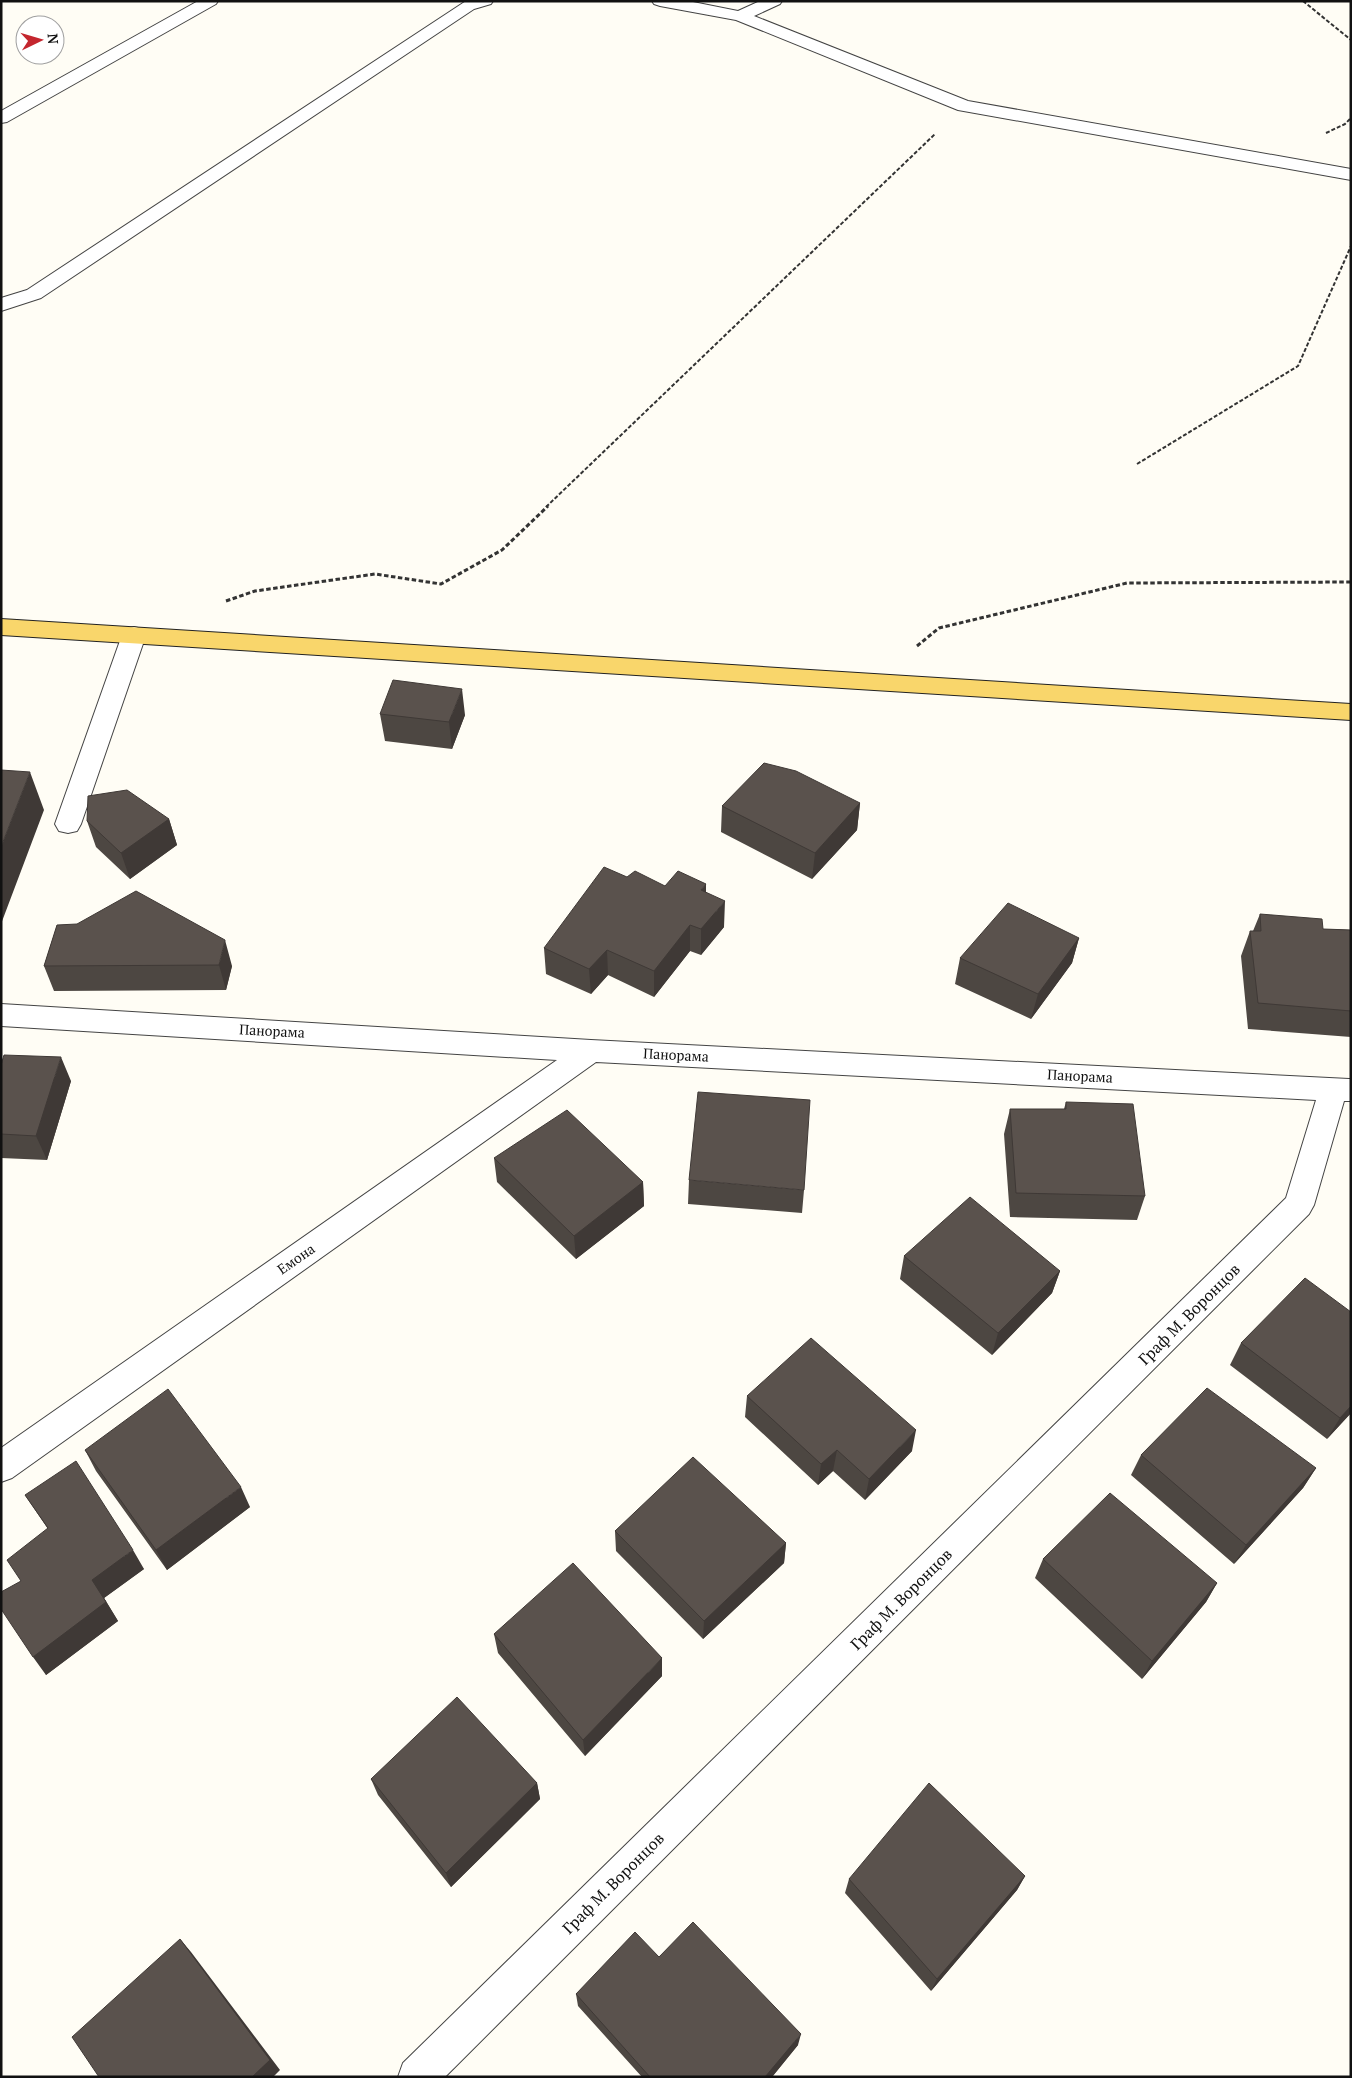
<svg xmlns="http://www.w3.org/2000/svg" width="1352" height="2078" viewBox="0 0 1352 2078" font-family="'PT Serif',serif">
  <style>
    .lines { fill: none; stroke-linecap: round; stroke-linejoin: round }
    .minor-casing { stroke: #444; stroke-width: 2 }
    .major-casing { stroke: #222; stroke-width: 2 }
    .path-far1 { stroke: #333; stroke-width: 2; stroke-dasharray: 4 2; stroke-linecap: butt }
    .path { stroke: #333; stroke-width: 3; stroke-dasharray: 4.5 2.5; stroke-linecap: butt }
    .minor { fill: #fff; fill-rule: evenodd }
    .major { fill: #f9d66b; fill-rule: evenodd }
    .wall { fill: #4d4742 }
    .shaded-wall { fill: #3f3936 }
    .building { fill: #5a524d; stroke: #3f3936 }
    .labels { text-anchor: middle; stroke-width: 5; stroke-linejoin: round; paint-order: stroke }
    .street-label { font-size: 14px; fill: #111; stroke: #fff }
    .near-street-label { font-size: 16px; fill: #111; stroke: #fff }
  </style>
  <rect width="100%" height="100%" fill="#fffdf5"/>
  <g class="lines">
    <defs>
      <path id="minor" d="M198,1H218L216,4L7,122L1,123V111Z
        M466,1H493L491,4L474,9L41,298L1,311V298L27,290Z
        M652,1H688L738,11L760,1H782L780,4L754,16L968,101L1351,169V180L958,110L736,20L660,6L654,4Z
        M134,627L142,629L146,635L81,824L77,831L68,833L59,831L55,824L122,635L126,629Z
        M1,1004L591,1040L1349,1079H1351V1101H1344L1314,1205L1309,1214L445,2077H398L403,2063L1286,1198L1316,1100L596,1062L12,1478L1,1482V1448L557,1060L1,1026Z"/>
      <path id="major" d="M1,619L1351,704V720L1,635Z"/>
    </defs>
    <use href="#minor" class="minor-casing"/>
    <use href="#major" class="major-casing"/>
    <path class="path-far1" d="M1303,1L1351,40
      M1326,133L1345,124L1351,118
      M1137,464L1298,366L1351,246
      M546,507L935,134"/>
    <path class="path" d="M226,601L255,591L375,574L441,584L502,550L548,506
      M917,646L939,628L1127,583L1351,582"/>
    <use href="#minor" class="minor"/>
    <use href="#major" class="major"/>
  </g>
  <path class="wall" d="M380,714L465,715L452,749L385,741Z
    M860,803L857,830L812,879L721,832L722,806Z
    M169,819L177,845L130,879L96,847L87,821Z
    M627,877L665,886L706,893L724,927L701,955L690,951L654,997L608,975L591,994L546,974L544,948Z
    M1260,914L1323,929L1351,930V1037L1248,1029L1241,956L1250,931H1253Z
    M57,925L232,966L226,990L54,991L44,966Z
    M1079,938L1072,963L1031,1019L955,984L960,958Z
    M1,1065L71,1081L47,1160L1,1158Z
    M1066,1102L1145,1196L1137,1220L1010,1217L1004,1134L1010,1109H1064Z
    M494,1158L643,1182L644,1206L576,1259L497,1182Z
    M689,1180L804,1190L802,1213L688,1204Z
    M904,1256L1060,1271L1052,1293L992,1355L900,1279Z
    M1351,1312V1413L1327,1439L1230,1365L1241,1343Z
    M747,1396L912,1451L865,1500L833,1471L818,1485L745,1417Z
    M85,1450L250,1507L167,1570L96,1471Z
    M1141,1455L1316,1468L1303,1488L1234,1564L1131,1475Z
    M25,1495L144,1569L104,1598L118,1621L46,1675L21,1581L48,1529Z
    M615,1531L786,1543L784,1563L703,1639L616,1551Z
    M1043,1559L1217,1583L1206,1602L1142,1679L1035,1578Z
    M494,1634L662,1676L585,1756L498,1653Z
    M371,1779L537,1783L540,1799L451,1887L378,1795Z
    M1025,1876L1017,1890L931,1991L845,1893L849,1879Z
    M659,1957L798,2045L772,2077H642L578,2006L576,1994Z"/>
  <path class="shaded-wall" d="M462,689L465,715L452,749L449,722Z
    M30,772L44,810L1,924V847Z
    M860,803L857,830L812,879L815,853Z
    M169,819L177,845L130,879L121,853Z
    M706,884V910L701,890Z
    M725,901L724,927L701,955V929Z
    M690,925V951L654,997V971Z
    M1079,938L1072,963L1031,1019L1038,994Z
    M225,940L232,966L226,990L219,965Z
    M607,950L608,975L591,994L589,969Z
    M61,1057L71,1081L47,1160L36,1136Z
    M643,1182L644,1206L576,1259L574,1236Z
    M1060,1271L1052,1293L992,1355L998,1333Z
    M1351,1406V1413L1327,1439L1340,1418Z
    M916,1430L912,1451L865,1500L869,1479Z
    M837,1450L833,1471L818,1485L821,1464Z
    M1316,1468L1303,1488L1234,1564L1246,1545Z
    M241,1487L250,1507L167,1570L156,1550Z
    M786,1543L784,1563L703,1639L704,1621Z
    M133,1550L144,1569L104,1598L118,1621L46,1675L33,1657L92,1580Z
    M1217,1583L1206,1602L1142,1679L1152,1661Z
    M662,1658V1676L585,1756L583,1740Z
    M537,1783L540,1799L451,1887L446,1873Z
    M1025,1876L1017,1890L931,1991L937,1979Z
    M180,1939L191,1952L280,2070L273,2077H252Z
    M801,2034L798,2045L772,2077H765Z"/>
  <path class="building" d="M393,680L462,689L449,722L380,714Z
    M764,763L796,771L860,803L815,853L722,806Z
    M1,770L30,772L1,847Z
    M127,790L169,819L121,853L87,821L88,796Z
    M604,867L627,877L635,871L665,886L678,871L706,884L701,890L725,901L701,929L690,925L654,971L607,950L589,969L544,948Z
    M136,891L225,940L219,965L44,966L57,925L77,924Z
    M1008,903L1079,938L1038,994L960,958Z
    M1260,914L1322,919L1323,929L1351,930V1011L1258,1003L1250,931H1261Z
    M4,1055L61,1057L36,1136L1,1134V1065Z
    M698,1092L810,1100L804,1190L689,1180Z
    M1066,1102L1133,1104L1145,1196L1016,1193L1010,1109H1066Z
    M567,1110L643,1182L574,1236L494,1158Z
    M970,1197L1060,1271L998,1333L904,1256Z
    M1305,1278L1351,1312V1406L1340,1418L1241,1343Z
    M811,1338L916,1430L869,1479L837,1450L821,1464L747,1396Z
    M1207,1388L1316,1468L1246,1545L1141,1455Z
    M168,1389L241,1487L156,1550L85,1450Z
    M693,1457L786,1543L704,1621L615,1531Z
    M76,1461L133,1550L92,1580L106,1602L33,1657L1,1609V1592L21,1581L7,1560L48,1528L25,1495Z
    M1110,1493L1217,1583L1152,1661L1043,1559Z
    M573,1563L662,1658L583,1740L494,1634Z
    M457,1697L537,1783L446,1873L371,1779Z
    M929,1783L1025,1876L937,1979L849,1879Z
    M693,1922L801,2034L765,2077H650L576,1994L635,1932L659,1957Z
    M180,1939L270,2060L252,2077H99L72,2037Z"/>
  <g class="labels">
    <g class="street-label">
      <text transform="translate(272 1031) rotate(3)" y="5">Панорама</text>
      <text transform="translate(676 1055) rotate(3)" y="5">Панорама</text>
      <text transform="translate(1080 1076) rotate(3)" y="5">Панорама</text>
      <text transform="translate(296 1259) rotate(-35)" y="5">Емона</text>
    </g>
    <g class="near-street-label">
      <text transform="translate(1189 1314) rotate(-45)" y="6">Граф М. Воронцов</text>
      <text transform="translate(901 1599) rotate(-45)" y="6">Граф М. Воронцов</text>
      <text transform="translate(613 1883) rotate(-45)" y="6">Граф М. Воронцов</text>
    </g>
  </g>
  <rect width="1352" height="2078" fill="none" stroke="#111111" stroke-width="5"/>
  <g transform="translate(40 40) rotate(85)"><circle r="24" fill="#ffffff" stroke="#a0a0a0"/>
  <path d="M0-4L9 19L0 12L-9 19Z" fill="#c4262e"/>
  <text y="-8" font-size="14" font-weight="bold" text-anchor="middle" fill="#111111">N</text>
  </g>
</svg>
